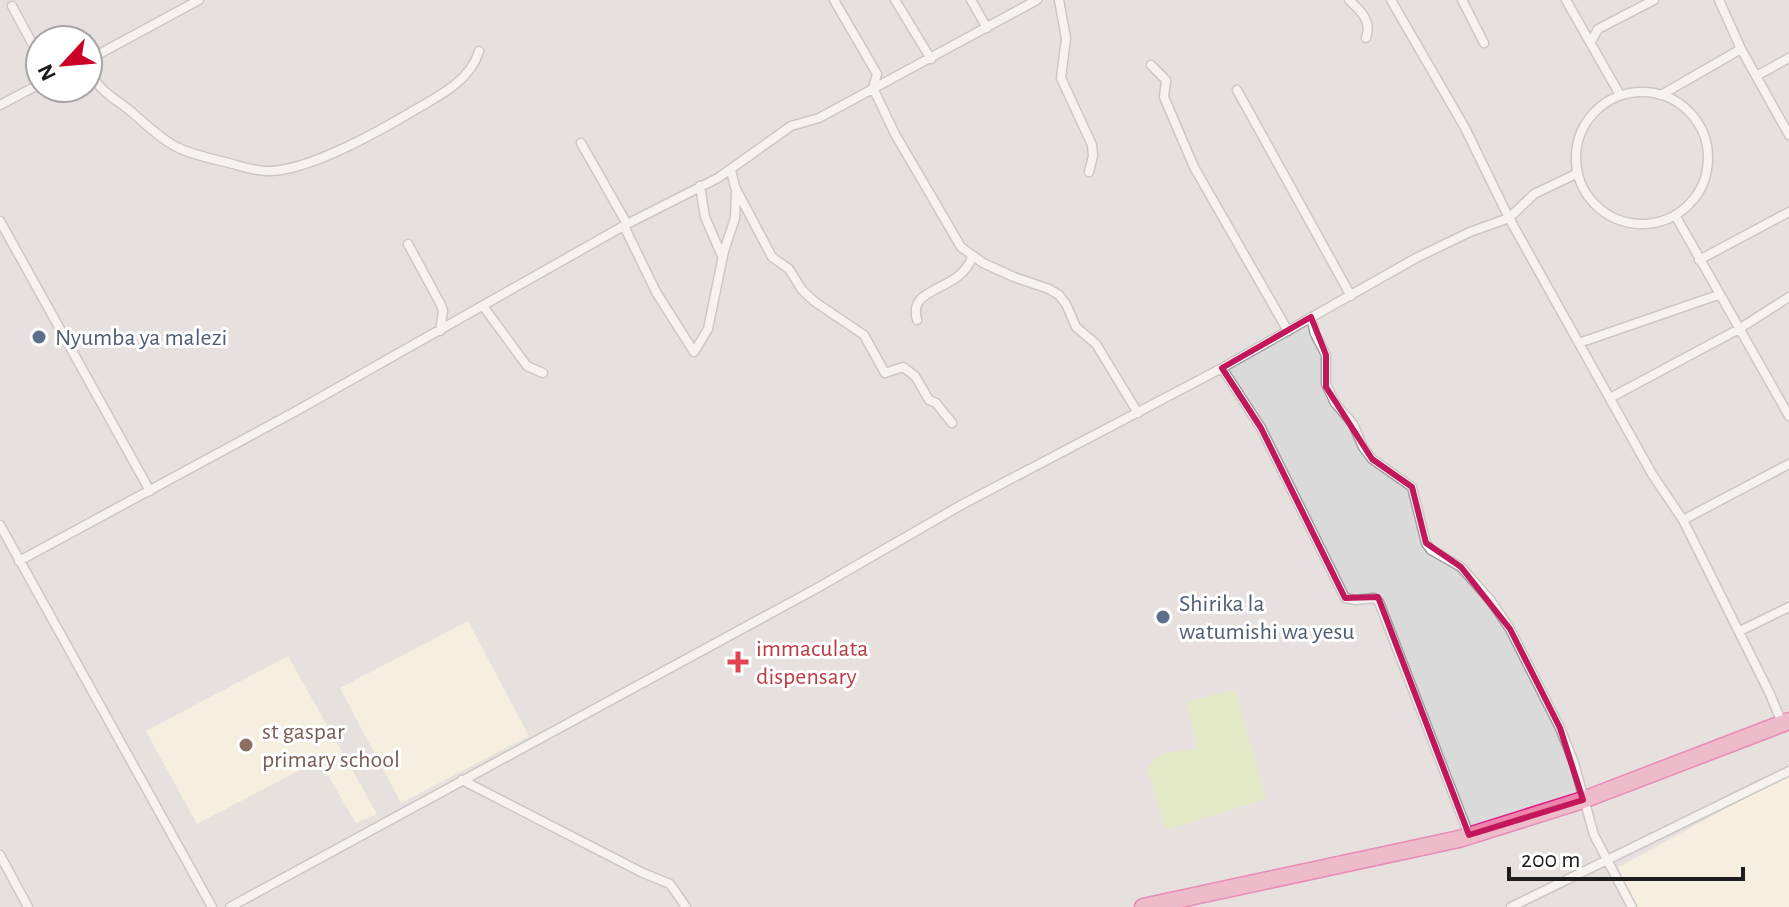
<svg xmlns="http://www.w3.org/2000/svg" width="1789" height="907" viewBox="0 0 1789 907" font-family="'Alegreya Sans',sans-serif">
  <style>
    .residential { fill: #dbdada; fill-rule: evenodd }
    .education { fill: #fff8db }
    .grass { fill: #d6eca5 }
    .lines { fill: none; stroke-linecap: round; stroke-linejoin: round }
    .street-casing { stroke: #a1a1a1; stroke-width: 11 }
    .highway-casing { stroke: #e21a85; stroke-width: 19 }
    .street { stroke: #fff; stroke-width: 8 }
    .highway { stroke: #eb85ab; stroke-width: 16 }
    .marked { fill: none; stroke: #c2185b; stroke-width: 6; stroke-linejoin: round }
    .service-dot { fill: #5c6f8a; stroke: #fff; stroke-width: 3 }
    .health-dot { fill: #e0444e; stroke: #fff; stroke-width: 3 }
    .education-dot { fill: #8d6e63; stroke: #fff; stroke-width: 3 }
    .labels { text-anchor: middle; stroke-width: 6; stroke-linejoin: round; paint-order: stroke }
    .service-label { font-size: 24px; fill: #4e5e75; stroke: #fff; text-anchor: start }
    .health-label { font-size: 24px; fill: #be3a42; stroke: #fff; text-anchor: start }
    .education-label { font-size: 24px; fill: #785e54; stroke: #fff; text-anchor: start }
  </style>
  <rect width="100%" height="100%" fill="#efe8e2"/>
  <path class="residential" d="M0,0H1789V907H0ZM40,40H88V88H40Z"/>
  <path class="education" d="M468,621L529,736L401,803L340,688Z
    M288,656L377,814L356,823L319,760L197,824L146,731Z
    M1789,774V907H1635L1615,869Z"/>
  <path class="grass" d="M1235,690L1266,799L1166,830L1148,771C1154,747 1178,754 1197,748L1187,701Z"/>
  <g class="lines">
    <defs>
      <path id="street" d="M834,0L877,74L873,88L895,134L961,247L983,263L1014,277L1049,289L1059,295L1066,304L1076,327L1096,344L1138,413
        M895,0L931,59
        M971,0L987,28
        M1059,0L1066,38L1061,78L1092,145L1093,156L1089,172
        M1349,0C1361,11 1372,21 1366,38
        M1391,0L1465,128L1509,218L1652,474L1683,520L1770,694L1782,723
        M1462,0L1484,43
        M1566,0L1620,95
        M1719,0L1741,49L1789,135
        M12,6L40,58
        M1591,42L1598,29L1654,0
        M88,60L199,0
        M1151,65L1166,80L1164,97L1194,167L1288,331
        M88,68C101,95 115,97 135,115C171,147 177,151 225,162C238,165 253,171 267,171C305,172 374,134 408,114C434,98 470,83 479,51
        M1758,75L1789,58
        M1237,90L1351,296
        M1576 158a66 66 0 1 1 132 0a66 66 0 1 1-132 0Z
        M1661,95L1741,49
        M0,105L40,84
        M581,143L627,224
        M731,170L735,187L772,257L789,269L802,290L815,302L864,335L885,373L903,367L915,376L929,400L936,403L952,423
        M700,186L705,217L722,256
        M1675,215L1789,416
        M0,221L150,491
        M624,226L656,292L694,352L708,329L724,251L735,218L736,192
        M408,244L441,305L443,311L440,331
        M1699,260L1789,212
        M483,306L527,366L543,373
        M1311,317L1315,334L1326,355V384L1335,403L1353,424L1363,447L1372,459L1412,487L1426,543L1431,550L1461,567L1491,601L1510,629L1560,728L1574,763L1594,835L1632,907
        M917,320C907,285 960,293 972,257
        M1579,343L1718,295
        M1222,368L1261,428L1345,598L1356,600L1374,598L1379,602L1469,835
        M1610,398L1739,329L1789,297
        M1683,520L1789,464
        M0,525L212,907
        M19,561L298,410L627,224L718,178L791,126L819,118L1037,0
        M1740,631L1789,607
        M462,780L643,873L670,884L686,907
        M0,855L28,907
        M230,907L819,587L963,504L1222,368L1416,258L1470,232L1509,218L1534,194L1578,173
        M1511,907L1789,771"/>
      <path id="highway" d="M1143,907L1459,839L1583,800L1789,721"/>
    </defs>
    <use href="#street" class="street-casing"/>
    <use href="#highway" class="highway-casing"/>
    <use href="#street" class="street"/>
    <use href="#highway" class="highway"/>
  </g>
  <path d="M0 0H1789V907H0ZM1311,317L1326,355V387L1372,459L1412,487L1426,543L1461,567L1510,629L1560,728L1583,800L1469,835L1378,597L1345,598L1261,428L1222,368Z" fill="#efe8e2" fill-opacity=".55" fill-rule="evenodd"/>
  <path class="marked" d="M1311,317L1326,355V387L1372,459L1412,487L1426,543L1461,567L1510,629L1560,728L1583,800L1469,835L1378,597L1345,598L1261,428L1222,368Z"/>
  <g class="service-dot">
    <circle cx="39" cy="337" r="8"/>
    <circle cx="1163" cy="617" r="8"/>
  </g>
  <path class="health-dot" d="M734 650h8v8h8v8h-8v8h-8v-8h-8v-8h8z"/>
  <circle class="education-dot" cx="246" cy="745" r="8"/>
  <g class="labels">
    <g class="service-label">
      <text x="55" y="345">Nyumba ya malezi</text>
      <text x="1179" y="611">Shirika la<tspan x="1179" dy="28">watumishi wa yesu</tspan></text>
    </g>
    <g class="health-label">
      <text x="756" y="656">immaculata<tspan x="756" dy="28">dispensary</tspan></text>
    </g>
    <g class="education-label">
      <text x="262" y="739">st gaspar<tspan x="262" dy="28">primary school</tspan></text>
    </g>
  </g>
  <g transform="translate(64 64) rotate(244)"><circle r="38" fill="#ffffff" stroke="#a5a5a5" stroke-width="2"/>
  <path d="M0-6L14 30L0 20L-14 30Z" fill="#ca0027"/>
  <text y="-12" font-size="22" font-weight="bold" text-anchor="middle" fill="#1d1d1d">N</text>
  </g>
  <path d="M1509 867v12h234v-12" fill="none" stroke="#1d1d1d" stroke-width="4"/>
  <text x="1521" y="867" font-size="24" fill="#1d1d1d" stroke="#ffffff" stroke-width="6" paint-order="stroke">200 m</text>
</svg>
